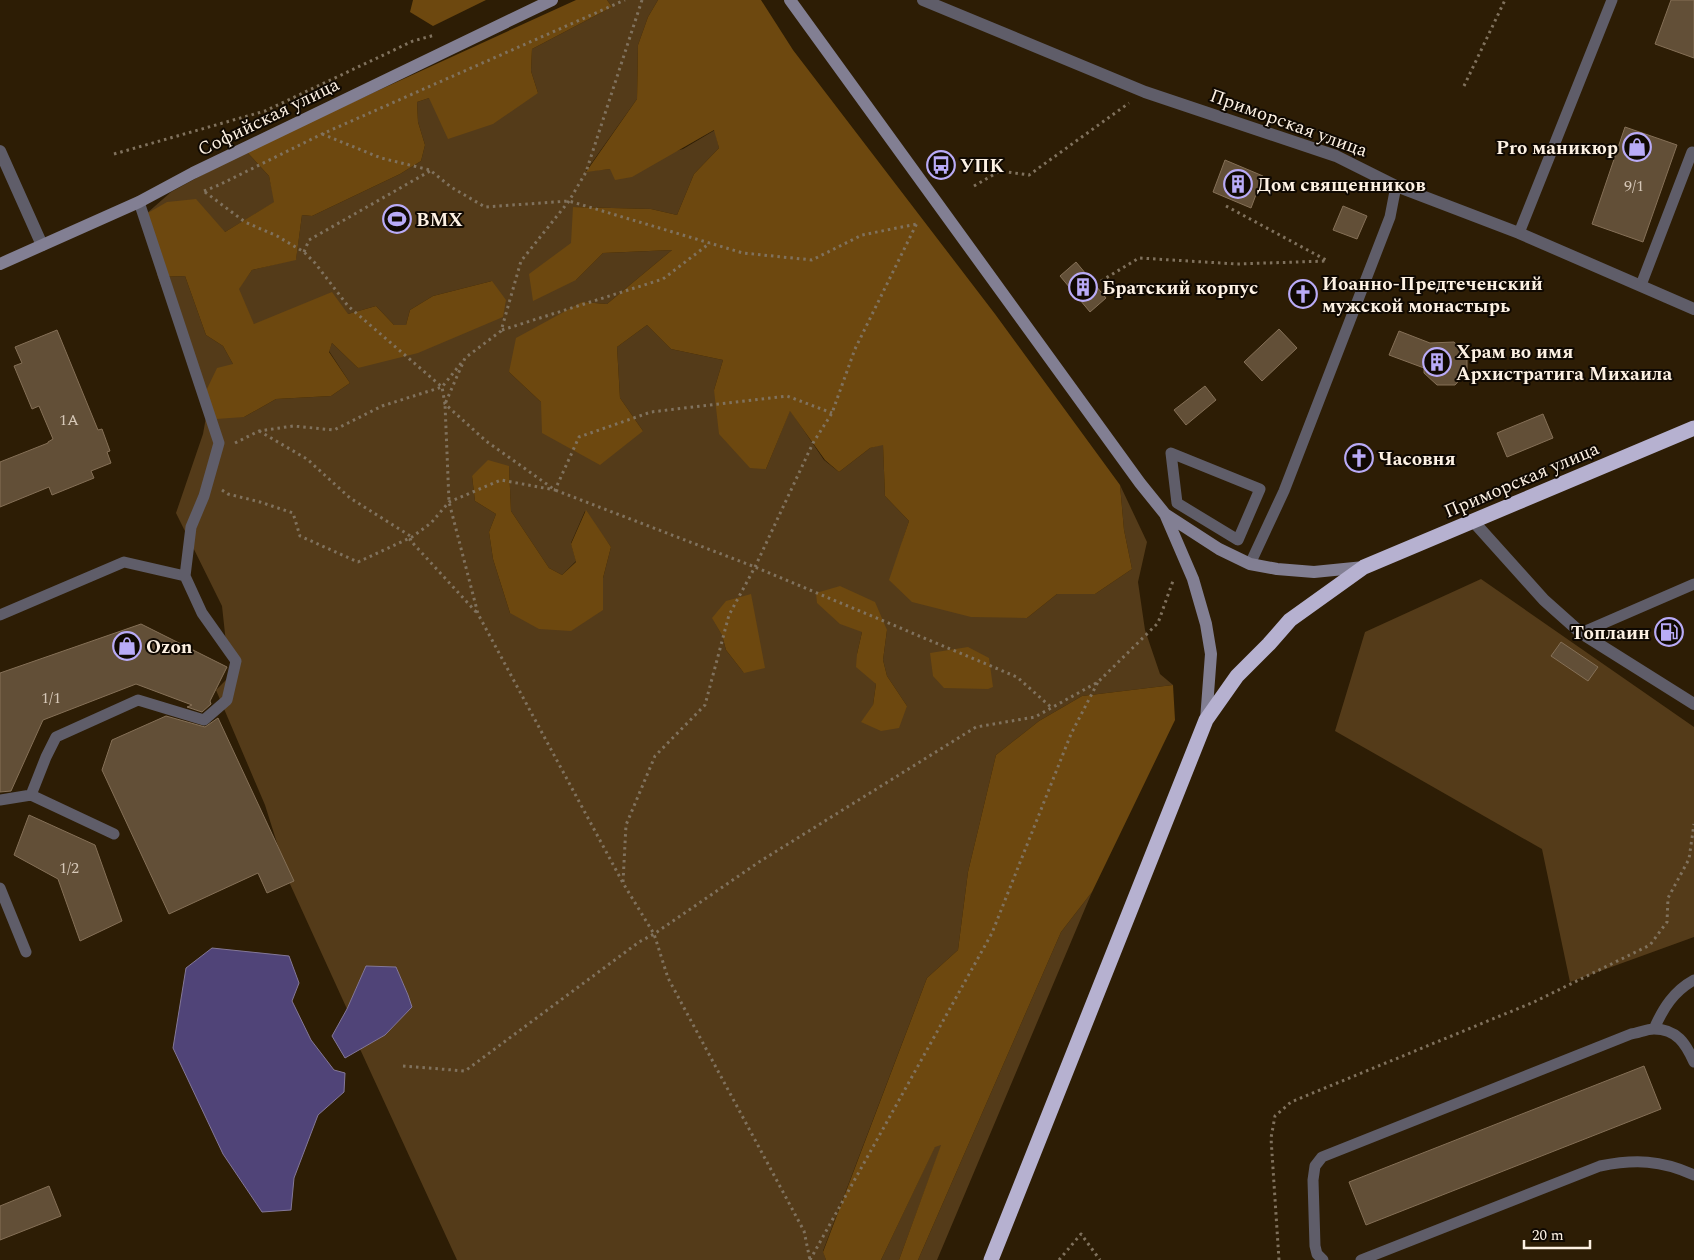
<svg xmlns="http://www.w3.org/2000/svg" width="1694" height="1260" viewBox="0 0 1694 1260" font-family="Spectral,serif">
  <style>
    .green { fill: #543b19; fill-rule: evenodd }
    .forest { fill: #6d480f }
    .water { fill: #504478; stroke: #847898 }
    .building { fill: #624f37; stroke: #857057 }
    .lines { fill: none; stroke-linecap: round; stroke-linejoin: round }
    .path { stroke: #80725e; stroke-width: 3; stroke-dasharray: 2.5 4; stroke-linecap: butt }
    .lane { stroke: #5f5d69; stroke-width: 11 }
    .street { stroke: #5f5d69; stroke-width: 12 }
    .secondary { stroke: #827f93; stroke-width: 12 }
    .highway { stroke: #b6b1d0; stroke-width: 15 }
    .labels { text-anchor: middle; stroke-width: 4; stroke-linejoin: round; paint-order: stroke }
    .number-label { font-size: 16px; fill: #d6c8b8 }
    .street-label { font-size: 19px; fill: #fdf1e3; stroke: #100902 }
    .poi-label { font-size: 19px; font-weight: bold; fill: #fdf1e3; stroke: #100902; text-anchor: start }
  </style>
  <rect width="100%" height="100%" fill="#2d1d05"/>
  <path class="green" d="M607,0H658L648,17L638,45L637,99L586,171L610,169L683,149L715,130L719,148L694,174L677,215L651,209L573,207L576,280L603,253L672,250L607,304L582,302L509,372L541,402L643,431L620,398L617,347L647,325L671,349L723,360L714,390L766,469L790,410L824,460L839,472L870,448L883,444L885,496L909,521L902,543L1027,618L1057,594H1095L1132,569L1124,530L1120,485L1147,542L1138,582L1145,630L1160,674L1173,685L1082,696L1039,721L996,755L968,872L958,950L927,978L823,1251L826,1260H457L360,1049L385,1035L411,1007L408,995L396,967L366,966L347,1009L290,884L265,805L216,690L239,667L226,643L222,606L176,513L203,434L208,406L158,277L185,276L206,335L223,346L233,364L244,417L276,399L331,396L350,383L329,351L332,343L358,368L492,281L433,296L410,310L406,325H394L376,306L348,314H283L254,325L238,289L252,270L296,259L302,215L312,216L400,174L421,161L425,145L418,122L417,102L429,98L538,93L531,71L532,49L612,7ZM509,466L511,511L549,568L562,575L576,561L571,543L585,511L611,547L603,578L602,610L510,613L493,559L489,532L496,514L475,501L472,476ZM712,618L744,673L726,650L722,635ZM887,630L883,660L887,676L907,706L873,705L876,684L857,654L862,632Z
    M246,151L269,176L275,202L225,232L146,214L171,192Z
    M1481,579L1694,727V937L1570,982L1542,849L1335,731L1365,632Z
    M1092,892L937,1260H918L1061,932Z
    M942,1144L899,1260H881L935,1146Z"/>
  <path class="forest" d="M413,0H486L433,26L410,12Z
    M576,0H607L612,7L532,49L531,71L538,93L493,124L448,139L429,98L417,102L418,122L425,145L421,161L400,174L312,216L302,215L296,260L252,270L239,289L254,324L332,292L348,314L376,306L394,325H406L410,310L433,296L492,281L506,300L503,317L418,353L358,368L332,343L329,352L350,383L331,396L276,399L244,417L216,419L206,391L217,368L233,364L223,346L206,335L185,276L158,277L146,214L167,202L196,199L225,232L274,202L269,176L246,151Z
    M658,0H761L793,50L995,314L1120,485L1124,530L1132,569L1095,594H1057L1027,618L971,617L912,602L889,580L909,521L885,496L883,445L870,448L839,472L825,460L790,411L766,469L750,468L719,434L714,390L723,360L671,349L647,325L617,347L620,398L643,431L600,465L542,433L541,402L509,372L516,338L582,302L607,304L672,250L603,253L576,280L533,301L529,274L571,243L573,207L651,209L677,215L694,174L719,148L714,130L632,177L615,180L610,169L586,172L637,99L638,45L648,17Z
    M488,460L509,466L511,511L549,568L562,575L576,562L571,544L586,510L611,547L603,578V610L571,631L539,629L510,613L493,559L489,532L496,514L475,501L472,476Z
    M840,586L875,602L887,630L883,660L887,676L907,706L899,728L881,731L861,722L873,705L876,684L856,667L857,654L862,632L840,624L817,603L816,593Z
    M751,594L765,668L744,673L726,650L722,635L712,618L726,601Z
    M968,647L989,658L993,687L988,689L944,688L933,676L930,653Z
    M1173,685L1175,720L1092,892L1061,932L918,1260H899L941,1145L935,1147L881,1260H826L823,1252L927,978L958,950L968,872L996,755L1039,721L1082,696Z"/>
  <path class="water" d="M212,948L289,956L299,983L292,1001L311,1040L334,1070L345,1073L344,1092L318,1115L294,1178L291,1210L262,1212L223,1154L173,1048L186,968Z
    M366,966L396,967L408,995L412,1007L385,1035L345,1058L332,1036L347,1009Z"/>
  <path class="building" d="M1671,0H1694V58L1655,44Z
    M1625,127L1677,145L1643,242L1592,224Z
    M1225,160L1263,176L1251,208L1213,192Z
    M1343,206L1367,216L1357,239L1333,230Z
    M1076,262L1106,298L1090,312L1060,276Z
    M1279,329L1297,348L1262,381L1244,362Z
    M57,330L98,430L102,429L110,451L107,452L111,463L91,471L94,478L52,495L49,487L0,507V462L48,443V442L53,439L39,406L32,409L14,366L22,363L15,347Z
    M1399,331L1430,343L1454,342L1467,354V372L1455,385H1437L1424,373V368L1389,355Z
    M1205,386L1216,400L1186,425L1174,410Z
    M1543,414L1553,438L1507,457L1497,433Z
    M1348 457a11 11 0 1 1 22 0a11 11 0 1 1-22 0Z
    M141,624L227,667L210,701L211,704L202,712L187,707L192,705L136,684L43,720L11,791L0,792V673Z
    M1561,642L1598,667L1588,681L1551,656Z
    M166,716L205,727L218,718L294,881L267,893L258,873L169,914L102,770L112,740Z
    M29,815L95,845L122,921L80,941L58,879L14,855Z
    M1644,1066L1661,1109L1366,1225L1349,1182Z
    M49,1186L61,1216L0,1240V1206Z"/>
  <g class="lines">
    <path class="path" d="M642,0L586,172L569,201L521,261L501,331L465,358L445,404L449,502L478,614L623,883L654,934L668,978L804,1231L810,1260
      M1464,86L1505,0
      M322,134L381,158L430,170L451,187L485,207L569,201L743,253L812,260L862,235L917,224
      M114,154L265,111L413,41L435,35
      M974,186L1000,171L1029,175L1129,103
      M204,191L219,185L322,134L625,0
      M205,192L245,222L277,236L304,252L315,263L348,306L442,387L445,404L486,441L555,490L755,567L1017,677L1052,708
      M1226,206L1326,260
      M304,252L309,240L430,171
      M1101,281L1139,258L1237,264L1327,261
      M502,330L663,279L710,243
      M259,431L307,459L350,498L412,537L410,540L477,613
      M235,443L259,431L293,426L334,430L382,406L442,387L462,362
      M222,490L228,494L260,502L293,513L300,536L358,562L412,537L431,523L449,502L501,480L555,490L579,437L651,412L787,396L832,413
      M623,882L626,825L655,756L705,705L729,615L755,567L813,443L832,413L855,349L917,223
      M403,1066L465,1071L639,942L654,934L759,862L976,727L1035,717L1098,682L1158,623L1174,578
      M810,1260L992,933L1071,734L1098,682
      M1059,1260L1081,1234L1100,1260
      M1279,1260L1271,1138L1275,1116L1291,1102L1534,1002L1650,945L1667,922L1668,898L1689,859L1694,824"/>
    <path class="lane" d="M1519,233L1612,0
      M1641,285L1692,152
      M1171,453L1260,489L1238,540L1177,503Z
      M1250,564L1284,491L1390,217L1396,186
      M0,615L124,562L185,576
      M1581,633L1694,584
      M31,795L114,834
      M0,800L31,795L46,757L56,737L138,700L204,720L227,700L236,661L202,613L185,576L191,527L204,496L219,443L139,202
      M0,888L26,952
      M1654,1029C1663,1008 1674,991 1694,980
      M1323,1260L1317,1254L1315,1246L1313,1180L1315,1166L1322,1157L1631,1034C1638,1033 1647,1029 1654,1029C1677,1029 1686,1044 1694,1062
      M1361,1260L1600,1166C1635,1159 1661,1160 1694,1175"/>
    <path class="street" d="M923,0L1145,92L1336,156L1396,186L1519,233L1694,309
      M0,151L42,245
      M1473,521L1544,600L1581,633L1694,704"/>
    <path class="secondary" d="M790,0L1140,483L1165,514L1193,579L1206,624L1211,654L1206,720
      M0,264L139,202L193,173L552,0
      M1165,514L1219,549L1250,564L1277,569L1314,572L1364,567"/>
    <path class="highway" d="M991,1260L1206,720L1237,676L1269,644L1290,620L1364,567L1694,428"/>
  </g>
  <defs>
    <symbol id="shop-ring" viewBox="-11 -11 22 22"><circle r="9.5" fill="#100902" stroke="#b9abf7" stroke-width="1.5"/><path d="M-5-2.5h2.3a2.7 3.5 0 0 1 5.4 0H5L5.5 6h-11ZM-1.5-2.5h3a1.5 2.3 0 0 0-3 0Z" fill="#b9abf7"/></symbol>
    <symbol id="bus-ring" viewBox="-11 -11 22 22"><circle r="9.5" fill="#100902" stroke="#b9abf7" stroke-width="1.5"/><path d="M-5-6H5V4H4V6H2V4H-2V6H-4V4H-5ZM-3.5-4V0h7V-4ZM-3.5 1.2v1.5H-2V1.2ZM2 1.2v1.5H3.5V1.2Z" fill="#b9abf7"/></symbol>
    <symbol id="building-ring" viewBox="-11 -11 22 22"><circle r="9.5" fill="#100902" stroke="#b9abf7" stroke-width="1.5"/><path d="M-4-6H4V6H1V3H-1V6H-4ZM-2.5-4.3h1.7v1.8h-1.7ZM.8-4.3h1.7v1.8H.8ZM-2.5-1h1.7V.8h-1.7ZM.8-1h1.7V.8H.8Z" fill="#b9abf7"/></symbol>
    <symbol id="stadium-ring" viewBox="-11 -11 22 22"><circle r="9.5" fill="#100902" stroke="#b9abf7" stroke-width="1.5"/><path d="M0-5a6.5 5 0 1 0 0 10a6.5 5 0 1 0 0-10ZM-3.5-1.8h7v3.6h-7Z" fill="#b9abf7"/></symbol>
    <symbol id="church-ring" viewBox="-11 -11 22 22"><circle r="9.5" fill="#100902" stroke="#b9abf7" stroke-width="1.5"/><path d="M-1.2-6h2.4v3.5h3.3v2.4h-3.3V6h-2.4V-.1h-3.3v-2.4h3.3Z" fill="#b9abf7"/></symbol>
    <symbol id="fuel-ring" viewBox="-11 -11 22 22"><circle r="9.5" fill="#100902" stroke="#b9abf7" stroke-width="1.5"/><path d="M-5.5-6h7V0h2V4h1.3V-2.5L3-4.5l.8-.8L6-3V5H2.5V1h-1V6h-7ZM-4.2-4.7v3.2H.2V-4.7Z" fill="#b9abf7"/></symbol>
  </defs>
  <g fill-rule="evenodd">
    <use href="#shop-ring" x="1621" y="131" width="32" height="32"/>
    <use href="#bus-ring" x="925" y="149" width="32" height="32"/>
    <use href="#building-ring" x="1222" y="168" width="32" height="32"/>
    <use href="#stadium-ring" x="381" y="203" width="32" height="32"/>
    <use href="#building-ring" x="1067" y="271" width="32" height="32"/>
    <use href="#church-ring" x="1287" y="278" width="32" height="32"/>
    <use href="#building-ring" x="1421" y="346" width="32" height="32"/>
    <use href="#church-ring" x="1343" y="442" width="32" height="32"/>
    <use href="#fuel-ring" x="1653" y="616" width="32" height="32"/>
    <use href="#shop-ring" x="111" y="630" width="32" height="32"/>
  </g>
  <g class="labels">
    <g class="number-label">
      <text x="1634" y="191">9/1</text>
      <text x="69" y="425">1А</text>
      <text x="51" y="703">1/1</text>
      <text x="69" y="873">1/2</text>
    </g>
    <g class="street-label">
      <text transform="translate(268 116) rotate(-26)" y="7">Софийская улица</text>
      <text transform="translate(1289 122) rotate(20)" y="7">Приморская улица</text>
      <text transform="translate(1521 479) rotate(-23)" y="7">Приморская улица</text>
    </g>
    <g class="poi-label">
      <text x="1618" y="154" text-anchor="end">Pro маникюр</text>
      <text x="960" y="172">УПК</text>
      <text x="1257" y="191">Дом священников</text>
      <text x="416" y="226">BMX</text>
      <text x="1322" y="290">Иоанно-Предтеченский<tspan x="1322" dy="22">мужской монастырь</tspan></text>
      <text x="1102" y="294">Братский корпус</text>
      <text x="1456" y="358">Храм во имя<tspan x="1456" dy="22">Архистратига Михаила</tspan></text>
      <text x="1378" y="465">Часовня</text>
      <text x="1650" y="639" text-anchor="end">Топлаин</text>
      <text x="146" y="653">Ozon</text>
    </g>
  </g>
  <path d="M1524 1240v8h66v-8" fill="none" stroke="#fdf1e3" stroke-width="2.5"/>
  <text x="1532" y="1240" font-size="15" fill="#fdf1e3" stroke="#100902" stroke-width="4" paint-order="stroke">20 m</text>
</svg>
